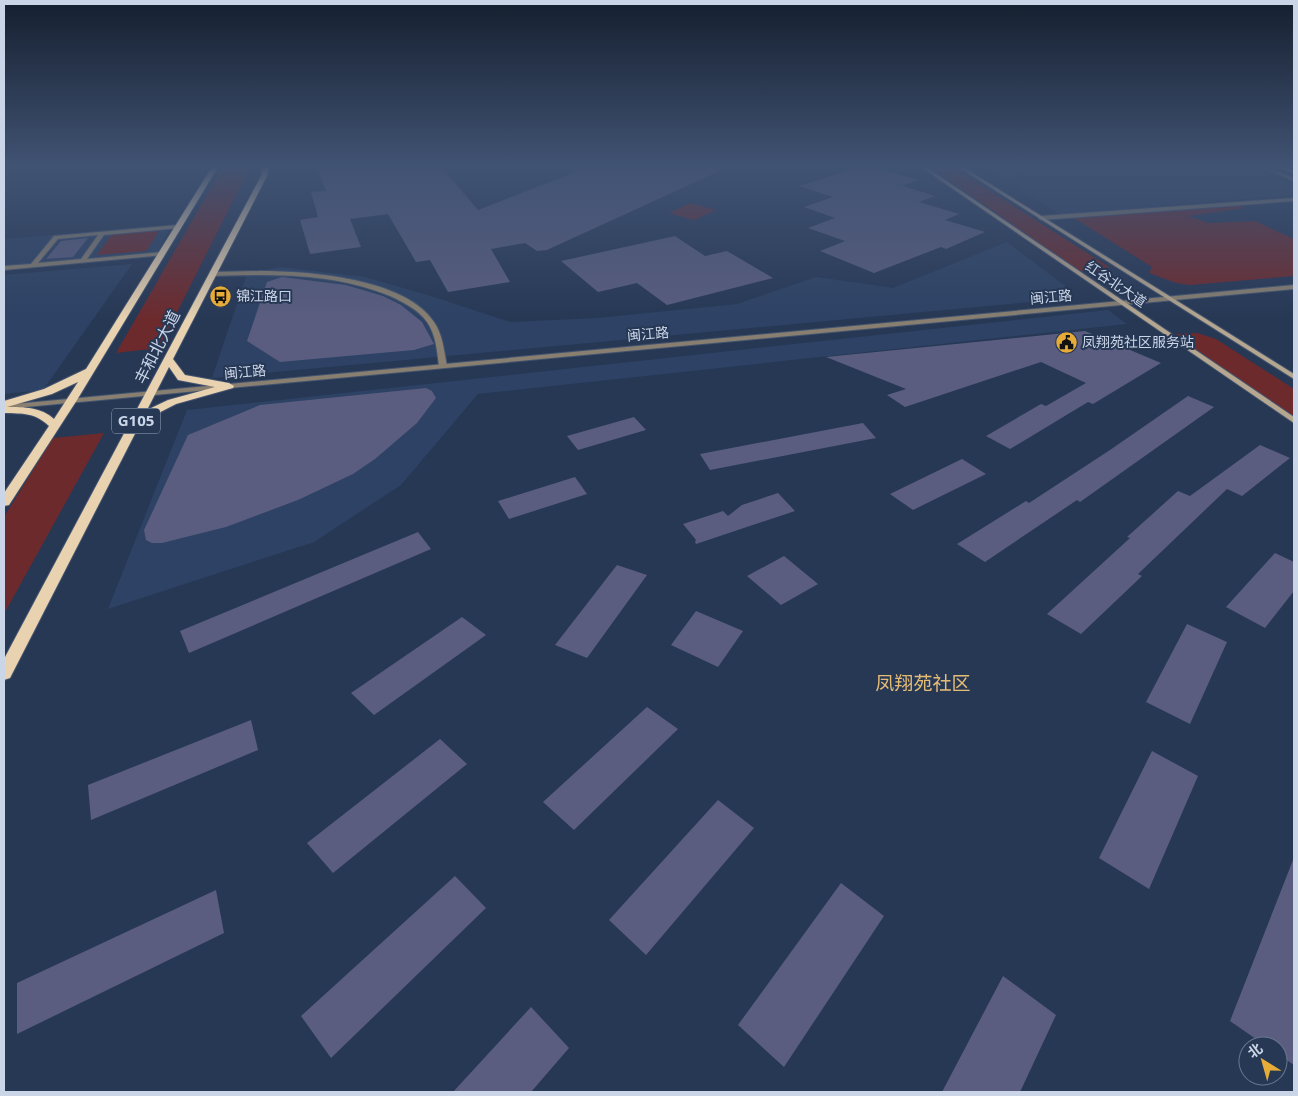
<svg xmlns="http://www.w3.org/2000/svg" width="1298" height="1096" viewBox="0 0 1298 1096" font-family="'Open Sans','Noto Sans SC',sans-serif">
  <style>
    .built { fill: #2d4264 }
    .green { fill: #6d2a2d }
    .building { fill: #5a5d7f }
    .lines { fill: none; stroke-linecap: round; stroke-linejoin: round }
    .minor-casing { stroke: #44546f; stroke-width: 2 }
    .tertiary-casing { stroke: #44546f; stroke-width: 2 }
    .secondary-casing { stroke: #44546f; stroke-width: 2 }
    .trunk-casing { stroke: #44546f; stroke-width: 2 }
    .minor { fill: #887f70; fill-rule: evenodd }
    .tertiary { fill: #887f70; fill-rule: evenodd }
    .secondary { fill: #b5a68f; fill-rule: evenodd }
    .trunk { fill: #e8d2b0; fill-rule: evenodd }
    .labels { text-anchor: middle; stroke-width: 4; stroke-linejoin: round; paint-order: stroke }
    .far-street-label { font-size: 14px; fill: #cad5e7; stroke: #273855 }
    .far-poi-label { font-size: 14px; fill: #cad5e7; stroke: #273855; text-anchor: start }
    .shield { fill: #273855; stroke: #99a6bb; stroke-width: 1 }
    .shield-label { font-size: 15px; font-weight: bold; fill: #cad5e7 }
    .street-label { font-size: 16px; fill: #cad5e7; stroke: #273855 }
    .quarter-label { font-size: 19px; fill: #e5bc76; stroke: #273855 }
  </style>
  <rect width="100%" height="100%" fill="#273855"/>
  <path class="built" d="M981,167H1250L1294,185V195L1060,214Z
    M172,225L155,257L4,270V239Z
    M1007,242L1065,286L1063,299L212,378L247,274L280,267L365,277L434,297L510,322L597,318L737,304L816,277L893,288Z
    M132,264L43,390L4,394V275Z
    M1108,310L1127,324L478,394L401,485L314,542L108,609L187,410Z"/>
  <path class="green" d="M223,167H250L159,348L116,353Z
    M930,167H953L1109,267L1104,271H1080Z
    M690,203L716,210L694,220L669,213Z
    M1239,206L1245,208L1188,216L1209,223L1255,221L1294,239V276L1190,285L1176,283L1149,273L1152,267L1074,218Z
    M159,231L146,251L97,255L112,234Z
    M1197,333L1216,339L1294,389V417L1179,338L1176,334Z
    M104,433L4,614V517L53,438Z"/>
  <path class="building" d="M349,167H441L478,210L588,167H728L547,250L537,251L525,243L491,249L510,282L448,292L430,260L416,262L388,214L350,219L361,247L310,254L300,220L318,217L311,192L326,191L318,170Z
    M860,167H872L918,180L902,186L935,196L919,202L959,214L945,220L985,232L946,249L941,247L874,273L820,251L845,241L808,228L835,218L804,207L833,197L799,186Z
    M675,236L705,256L727,251L773,278L667,305L637,283L598,292L561,261Z
    M88,238L73,257L46,259L61,241Z
    M282,277L346,285L383,296L401,305L422,322L434,344L414,350L280,362L247,341L267,282Z
    M1085,331L1161,363L1093,404L1088,402L1010,449L986,436L1041,404L1046,406L1086,383L1041,362L905,407L887,395L906,389L826,357Z
    M426,388L432,391L436,398L417,423L375,459L353,474L298,500L226,527L162,543H152L146,540L144,530L188,435L260,405Z
    M1188,396L1214,407L1080,502L1077,500L985,562L957,544L1026,501L1029,503L1110,450Z
    M634,417L646,430L578,450L567,436Z
    M863,423L876,438L710,470L700,454Z
    M1260,445L1290,458L1242,496L1227,489L1138,574L1142,576L1081,634L1047,614L1130,538L1127,537L1178,491L1190,496Z
    M962,459L986,474L913,510L890,494Z
    M575,477L587,494L509,519L498,501Z
    M778,493L795,511L696,544L695,542L696,540L683,524L723,511L728,516L742,505Z
    M418,532L431,549L189,653L180,631Z
    M1275,553L1294,562V591L1265,628L1226,607Z
    M784,556L818,584L781,605L747,576Z
    M617,565L647,575L587,658L555,645Z
    M696,611L743,631L718,667L671,645Z
    M462,617L486,635L374,715L351,693Z
    M1187,624L1227,642L1190,724L1146,702Z
    M647,707L678,729L574,830L543,802Z
    M251,720L258,750L91,820L88,785Z
    M440,739L467,764L333,873L307,843Z
    M1152,751L1198,776L1149,889L1099,858Z
    M718,800L754,828L646,955L609,920Z
    M1293,860L1294,861V1065L1278,1054V1046H1266L1230,1021Z
    M455,876L486,908L331,1058L301,1016Z
    M841,883L884,916L784,1067L738,1025Z
    M216,890L224,933L17,1034V983Z
    M1003,976L1056,1015L1020,1092H942Z
    M531,1007L569,1048L531,1092H453Z"/>
  <g class="lines">
    <defs>
      <path id="minor" d="M1294,198V201L1041,220L1038,218L1041,216Z
        M178,225L180,226V228L104,235L87,259L162,252L164,253V255L4,270V266L31,264L54,236ZM98,235L81,259L38,263L58,239Z
        M260,271C308,271 405,278 434,322C443,335 444,351 447,366L443,368L439,366C437,351 436,335 427,322C419,310 403,302 390,296C333,273 274,274 213,276L210,274L213,272Z"/>
      <path id="tertiary" d="M1260,167H1265L1294,178V181Z
        M1294,285V289L4,409V405Z"/>
      <path id="secondary" d="M921,167H926L1294,417V423Z
        M958,167H963L1294,374V379Z
        M1277,167H1282L1294,171V173Z"/>
      <path id="trunk" d="M212,167H218L77,400L9,505L4,506V493L49,426C34,412 24,414 4,413V401L44,389L86,369ZM78,382L54,419C41,407 24,407 7,407L52,394Z
        M263,167H269L267,176L173,359L185,375L229,383L234,386L233,388L176,404L141,422L10,678L4,680V659L261,176ZM169,367L178,380L215,387L168,400L147,410Z"/>
    </defs>
    <use href="#minor" class="minor-casing"/>
    <use href="#tertiary" class="tertiary-casing"/>
    <use href="#secondary" class="secondary-casing"/>
    <use href="#trunk" class="trunk-casing"/>
    <use href="#minor" class="minor"/>
    <use href="#tertiary" class="tertiary"/>
    <use href="#secondary" class="secondary"/>
    <use href="#trunk" class="trunk"/>
  </g>
  <linearGradient id="sky" x2="0" y2="1"><stop stop-color="#151f2f"/><stop offset="0.52" stop-color="#415373"/><stop offset="1" stop-color="#415373" stop-opacity="0"/></linearGradient>
  <rect width="1298" height="320" fill="url(#sky)"/>
  <defs>
    <symbol id="bus-disc" viewBox="-11 -11 22 22"><circle r="9.5" fill="#e7ac37" stroke="#273855"/><path d="M-5-6H5V4H4V6H2V4H-2V6H-4V4H-5ZM-3.5-4V0h7V-4ZM-3.5 1.2v1.5H-2V1.2ZM2 1.2v1.5H3.5V1.2Z" fill="#111"/></symbol>
    <symbol id="civic-disc" viewBox="-11 -11 22 22"><circle r="9.5" fill="#e7ac37" stroke="#273855"/><path d="M-.6-6.5H3V-4.5H.6V-3L4-1V1h2V6H-6V1h2V-1L-.6-3ZM-1.2 2.5V6h2.4V2.5Z" fill="#111"/></symbol>
  </defs>
  <g fill-rule="evenodd">
    <use href="#bus-disc" x="208" y="284" width="25" height="25"/>
    <use href="#civic-disc" x="1054" y="330" width="25" height="25"/>
  </g>
  <g class="labels">
    <g class="far-street-label">
      <text transform="translate(1116 284) rotate(34)" y="5">红谷北大道</text>
      <text transform="translate(1051 297) rotate(-5)" y="5">闽江路</text>
      <text transform="translate(648 334) rotate(-5)" y="5">闽江路</text>
      <text transform="translate(245 372) rotate(-5)" y="5">闽江路</text>
    </g>
    <g class="far-poi-label">
      <text x="236" y="301">锦江路口</text>
      <text x="1082" y="347">凤翔苑社区服务站</text>
    </g>
    <rect class="shield" x="112" y="408.5" width="48" height="25" rx="4"/>
    <g class="shield-label">
      <text x="136" y="426">G105</text>
    </g>
    <g class="street-label">
      <text transform="translate(157 347) rotate(-63)" y="6">丰和北大道</text>
    </g>
    <g class="quarter-label">
      <text x="923" y="690">凤翔苑社区</text>
    </g>
  </g>
  <rect width="1298" height="1096" fill="none" stroke="#cad5e7" stroke-width="10"/>
  <g transform="translate(1263 1061) rotate(323)"><circle r="24" fill="#273855" stroke="#68778f"/>
  <path d="M0-4L9 19L0 12L-9 19Z" fill="#e7ac37"/>
  <text y="-8" font-size="14" font-weight="bold" text-anchor="middle" fill="#cad5e7">北</text>
  </g>
</svg>
